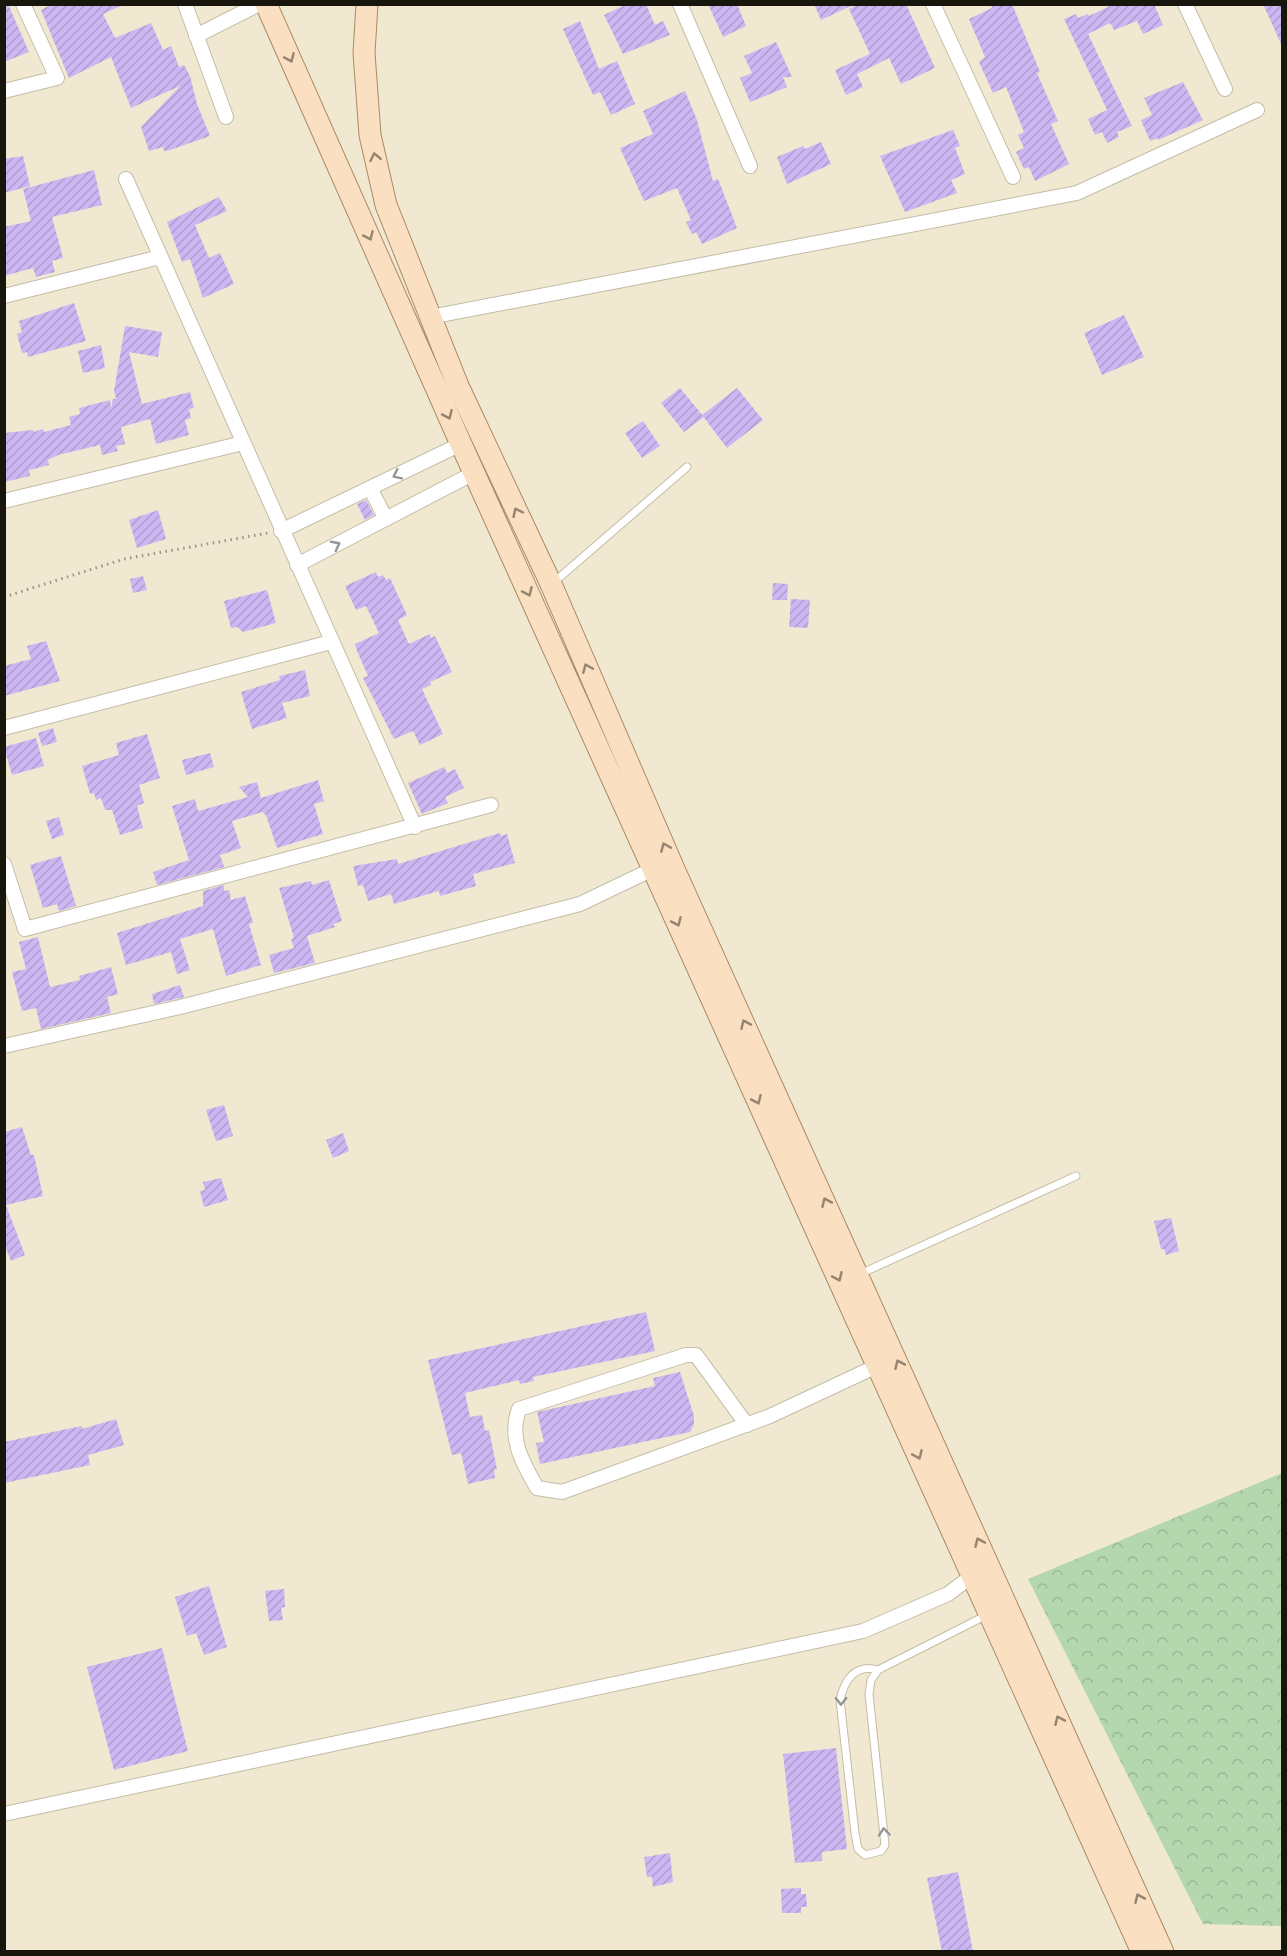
<svg xmlns="http://www.w3.org/2000/svg" width="1287" height="1956" viewBox="0 0 1287 1956" font-family="'Fira Sans Condensed',sans-serif">
  <style>
    .forest { fill: url(#forest-crowns) }
    .building { fill: url(#building-hatch) }
    .lines { fill: none; stroke-linecap: round; stroke-linejoin: round }
    .service-casing { stroke: #c4bda6; stroke-width: 9 }
    .minor-casing { stroke: #c4bda6; stroke-width: 16 }
    .primary-casing { stroke: #a98a66; stroke-width: 23 }
    .path { stroke: #999482; stroke-width: 3; stroke-dasharray: 1.5 4.5; stroke-linecap: butt }
    .service { stroke: #fff; stroke-width: 7 }
    .minor { stroke: #fff; stroke-width: 14 }
    .primary { stroke: #fbdfc1; stroke-width: 21 }
    .oneway { stroke: #948470 }
    .oneway2 { stroke: #979692 }
  </style>
  <defs>
    <pattern id="forest-crowns" width="20" height="18" patternUnits="userSpaceOnUse" patternTransform="scale(1.5)"><rect width="20" height="18" fill="#b4d7ad"/><path d="M2 6a3 3 0 1 1 6 0M12 15a3 3 0 1 1 6 0" fill="none" stroke="#9ab894"/></pattern>
    <pattern id="building-hatch" width="6" height="6" patternUnits="userSpaceOnUse" patternTransform="scale(1.5)"><rect width="6" height="6" fill="#cdb7f3"/><path d="M-1 1l2-2M0 6l6-6M5 7l2-2" fill="none" stroke="#af9ccf"/></pattern>
  </defs>
  <rect width="100%" height="100%" fill="#f0e8d1"/>
  <path class="forest" d="M1282,1473V1926L1203,1924L1028,1579Z"/>
  <path class="building" d="M4,4H8L29,52L4,62Z
    M52,4H125L103,14L115,38L151,23L163,50L171,46L179,67L184,65L190,76L197,104L210,136L170,150L164,151L163,147L149,151L141,127L180,86L131,108L111,57L69,78L41,10Z
    M627,4H646L655,25L663,21L670,35L623,54L604,15Z
    M708,4H737L746,26L723,37Z
    M814,4H855L821,20Z
    M859,4H906L935,68L901,84L889,58L857,74L863,87L846,95L835,70L870,54L849,9Z
    M991,4H1012L1040,72L1037,73L1058,121L1051,124L1069,164L1035,181L1029,167L1024,169L1016,152L1024,148L1018,135L1024,132L1006,87L993,93L979,62L985,57L969,19L992,8Z
    M1114,4H1154L1163,25L1143,34L1137,21L1114,30L1110,23L1088,34L1132,126L1117,132L1119,137L1107,143L1102,132L1095,135L1088,119L1107,110L1064,19L1076,14L1078,18L1088,14L1089,16Z
    M1263,4H1282V46L1268,15Z
    M580,21L599,69L617,61L635,104L611,115L600,92L593,95L563,29Z
    M776,42L792,77H783L787,87L750,102L740,78L752,73L744,56Z
    M1183,82L1203,120L1158,140V138L1150,141L1141,120L1152,115L1144,98Z
    M685,91L697,120L713,181L718,179L737,228L702,244L696,232L692,234L686,222L691,220L677,188L644,201L620,148L653,134L643,111Z
    M953,130L960,146L955,148L965,174L951,180L957,193L905,212L880,156Z
    M821,142L831,164L787,184L777,157L803,146L805,149Z
    M23,156L30,186L4,193V159Z
    M94,170L102,205L52,217L63,258L52,261L55,272L36,277L33,268L4,276V227L31,221L23,189Z
    M219,197L227,211L195,225L209,258L220,253L234,284L203,298L190,259L182,262L167,222Z
    M74,303L86,341L28,357L27,352L22,353L17,334L22,332L19,321Z
    M1124,315L1144,357L1102,375L1084,333Z
    M125,326L162,332L158,357L129,352L142,404L190,392L194,408L189,409L191,418L185,420L189,435L156,444L150,419L121,427L125,444L116,446L118,451L102,455L100,445L58,455L48,460L49,465L29,470L30,476L4,482V433L33,430L34,432L43,429L44,432L71,425L69,417L80,414L79,408L110,400L111,408L113,399H116L114,391Z
    M101,345L105,368L83,373L78,351Z
    M680,388L704,417L684,432L661,403Z
    M737,388L763,420L727,448L702,415Z
    M643,421L660,446L642,458L625,433Z
    M366,500L374,515L365,520L357,504Z
    M158,510L166,539L137,548L129,520Z
    M376,572L378,577L383,575L386,580L390,578L407,615L398,620L409,644L430,634L431,638L435,636L452,672L430,682L431,685L422,689L443,734L420,745L413,731L394,739L363,678L368,676L357,651L355,644L379,633L366,606L356,610L345,586Z
    M143,576L147,590L133,593L130,579Z
    M773,583L788,584L787,600H772Z
    M267,590L276,623L243,632L237,627L231,628L224,601Z
    M791,599L810,600L808,628L789,627Z
    M46,641L60,681L4,696V666L31,659L27,646Z
    M305,670L310,696L282,703L287,718L252,729L241,692L280,680L279,676Z
    M53,728L57,742L42,746L38,733Z
    M147,734L160,778L139,785L144,803L137,806L143,828L120,835L112,810H105L101,798L96,800L94,793L90,794L82,766L119,755L116,743Z
    M36,738L44,766L12,775L4,747Z
    M210,753L214,767L186,775L182,760Z
    M444,767L447,773L455,769L464,788L445,797L448,803L422,814L408,783Z
    M318,780L324,801L314,804L323,834L277,848L265,812L266,816L263,812L232,821L241,848L220,855L224,867L157,885L153,872L189,860L172,806L195,799L198,811L248,797L239,787L257,782L261,798Z
    M59,817L64,835L52,839L46,821Z
    M500,833L501,836L507,834L515,863L473,874L476,886L440,896L439,891L394,904L391,894L368,901L363,885L358,886L353,866L397,859L398,864Z
    M61,856L76,906L59,911L57,904L43,908L30,865Z
    M329,880L342,921L333,924L335,927L307,936L315,963L274,973L269,955L294,948L291,939L294,938L279,888L311,881L312,885Z
    M224,885V891L229,890L231,900L245,896L253,923L249,924L261,965L226,976L213,929L180,939L190,970L177,974L171,952L126,965L117,933L203,906V891Z
    M38,937L50,987L80,980L79,976L111,967L118,994L107,997L111,1013L41,1029L36,1008L22,1011L12,972L26,969L19,942Z
    M180,985L184,997L154,1004L152,994Z
    M224,1105L233,1136L216,1141L206,1110Z
    M22,1127L31,1155H34L43,1196L6,1205L25,1255L11,1261L4,1244V1132Z
    M343,1133L349,1151L333,1158L326,1140Z
    M221,1178L228,1200L204,1207L200,1191L205,1190L203,1182Z
    M1171,1218L1179,1251L1166,1255L1164,1249H1161L1154,1221Z
    M646,1312L655,1351L533,1377L534,1381L520,1384L519,1380L465,1393L470,1417L482,1415L485,1431L489,1430L497,1469L494,1470L495,1478L468,1484L461,1453L452,1455L428,1360Z
    M680,1372L694,1416V1424L690,1432L540,1464L536,1443L544,1442L537,1412L655,1386L653,1378Z
    M116,1419L124,1445L88,1455L90,1465L4,1483V1442L82,1426V1429Z
    M209,1586L227,1647L204,1655L196,1633L187,1636L175,1597Z
    M284,1589L285,1607L281,1608L283,1620L269,1621L265,1591Z
    M162,1648L188,1751L114,1770L87,1667Z
    M836,1748L847,1849L822,1852V1861L795,1863L783,1754Z
    M670,1853L673,1882L653,1887L652,1877H647L644,1857Z
    M958,1872L973,1952H942L927,1878Z
    M801,1888V1894H806L807,1907H801V1913H782L781,1889Z"/>
  <g class="lines">
    <defs>
      <path id="service" d="M553,583L687,467
        M860,1274L1076,1176
        M878,1670C855,1663 844,1681 840,1700L855,1833L858,1849L865,1855L881,1851L885,1845L869,1694L871,1680L878,1670L987,1615"/>
      <path id="minor" d="M185,4L226,117
        M680,4L750,166
        M933,4L1013,177
        M1185,4L1225,89
        M196,36L259,4
        M4,91L57,78L23,4
        M126,179L415,827
        M4,296L160,257
        M430,317L1077,193L1257,110
        M370,488L386,519
        M4,501L243,443
        M281,531L461,444
        M297,565L474,473
        M4,728L331,642
        M4,864L25,929L491,805
        M4,1046L180,1007L580,904L653,869
        M747,1425L696,1355H686L519,1409C508,1439 523,1463 537,1488L562,1492L770,1416L877,1366
        M4,1814L863,1631L948,1594L972,1576"/>
      <path id="primary" d="M266,4L461,444L1142,1952
        M367,4L364,53L370,135L386,205L458,386L551,584L674,869L1163,1952"/>
    </defs>
    <use href="#service" class="service-casing"/>
    <use href="#minor" class="minor-casing"/>
    <use href="#primary" class="primary-casing"/>
    <path class="path" d="M4,597L124,559L268,533"/>
    <use href="#service" class="service"/>
    <use href="#minor" class="minor"/>
    <use href="#primary" class="primary"/>
  </g>
  <defs><path id="oneway-chevron" d="M-2-3.5L2.5 0L-2 3.5" fill="none" stroke-width="1.6" stroke-linecap="round" stroke-linejoin="round" transform="scale(1.5)"/></defs>
  <g class="oneway">
    <use href="#oneway-chevron" transform="translate(290 58) rotate(66)"/>
    <use href="#oneway-chevron" transform="translate(375 157) rotate(-102)"/>
    <use href="#oneway-chevron" transform="translate(369 236) rotate(66)"/>
    <use href="#oneway-chevron" transform="translate(448 415) rotate(66)"/>
    <use href="#oneway-chevron" transform="translate(517 512) rotate(-115)"/>
    <use href="#oneway-chevron" transform="translate(528 592) rotate(66)"/>
    <use href="#oneway-chevron" transform="translate(587 668) rotate(-113)"/>
    <use href="#oneway-chevron" transform="translate(665 847) rotate(-113)"/>
    <use href="#oneway-chevron" transform="translate(677 922) rotate(66)"/>
    <use href="#oneway-chevron" transform="translate(745 1024) rotate(-114)"/>
    <use href="#oneway-chevron" transform="translate(757 1100) rotate(66)"/>
    <use href="#oneway-chevron" transform="translate(826 1202) rotate(-114)"/>
    <use href="#oneway-chevron" transform="translate(838 1277) rotate(66)"/>
    <use href="#oneway-chevron" transform="translate(899 1364) rotate(-114)"/>
    <use href="#oneway-chevron" transform="translate(918 1455) rotate(66)"/>
    <use href="#oneway-chevron" transform="translate(979 1542) rotate(-114)"/>
    <use href="#oneway-chevron" transform="translate(1059 1720) rotate(-114)"/>
    <use href="#oneway-chevron" transform="translate(1139 1898) rotate(-114)"/>
  </g>
  <g class="oneway2">
    <use href="#oneway-chevron" transform="translate(397 475) rotate(154)"/>
    <use href="#oneway-chevron" transform="translate(336 545) rotate(-28)"/>
    <use href="#oneway-chevron" transform="translate(841 1701) rotate(91)"/>
    <use href="#oneway-chevron" transform="translate(884 1832) rotate(-95)"/>
  </g>
  <rect width="1287" height="1956" fill="none" stroke="#17150c" stroke-width="12"/>
</svg>
